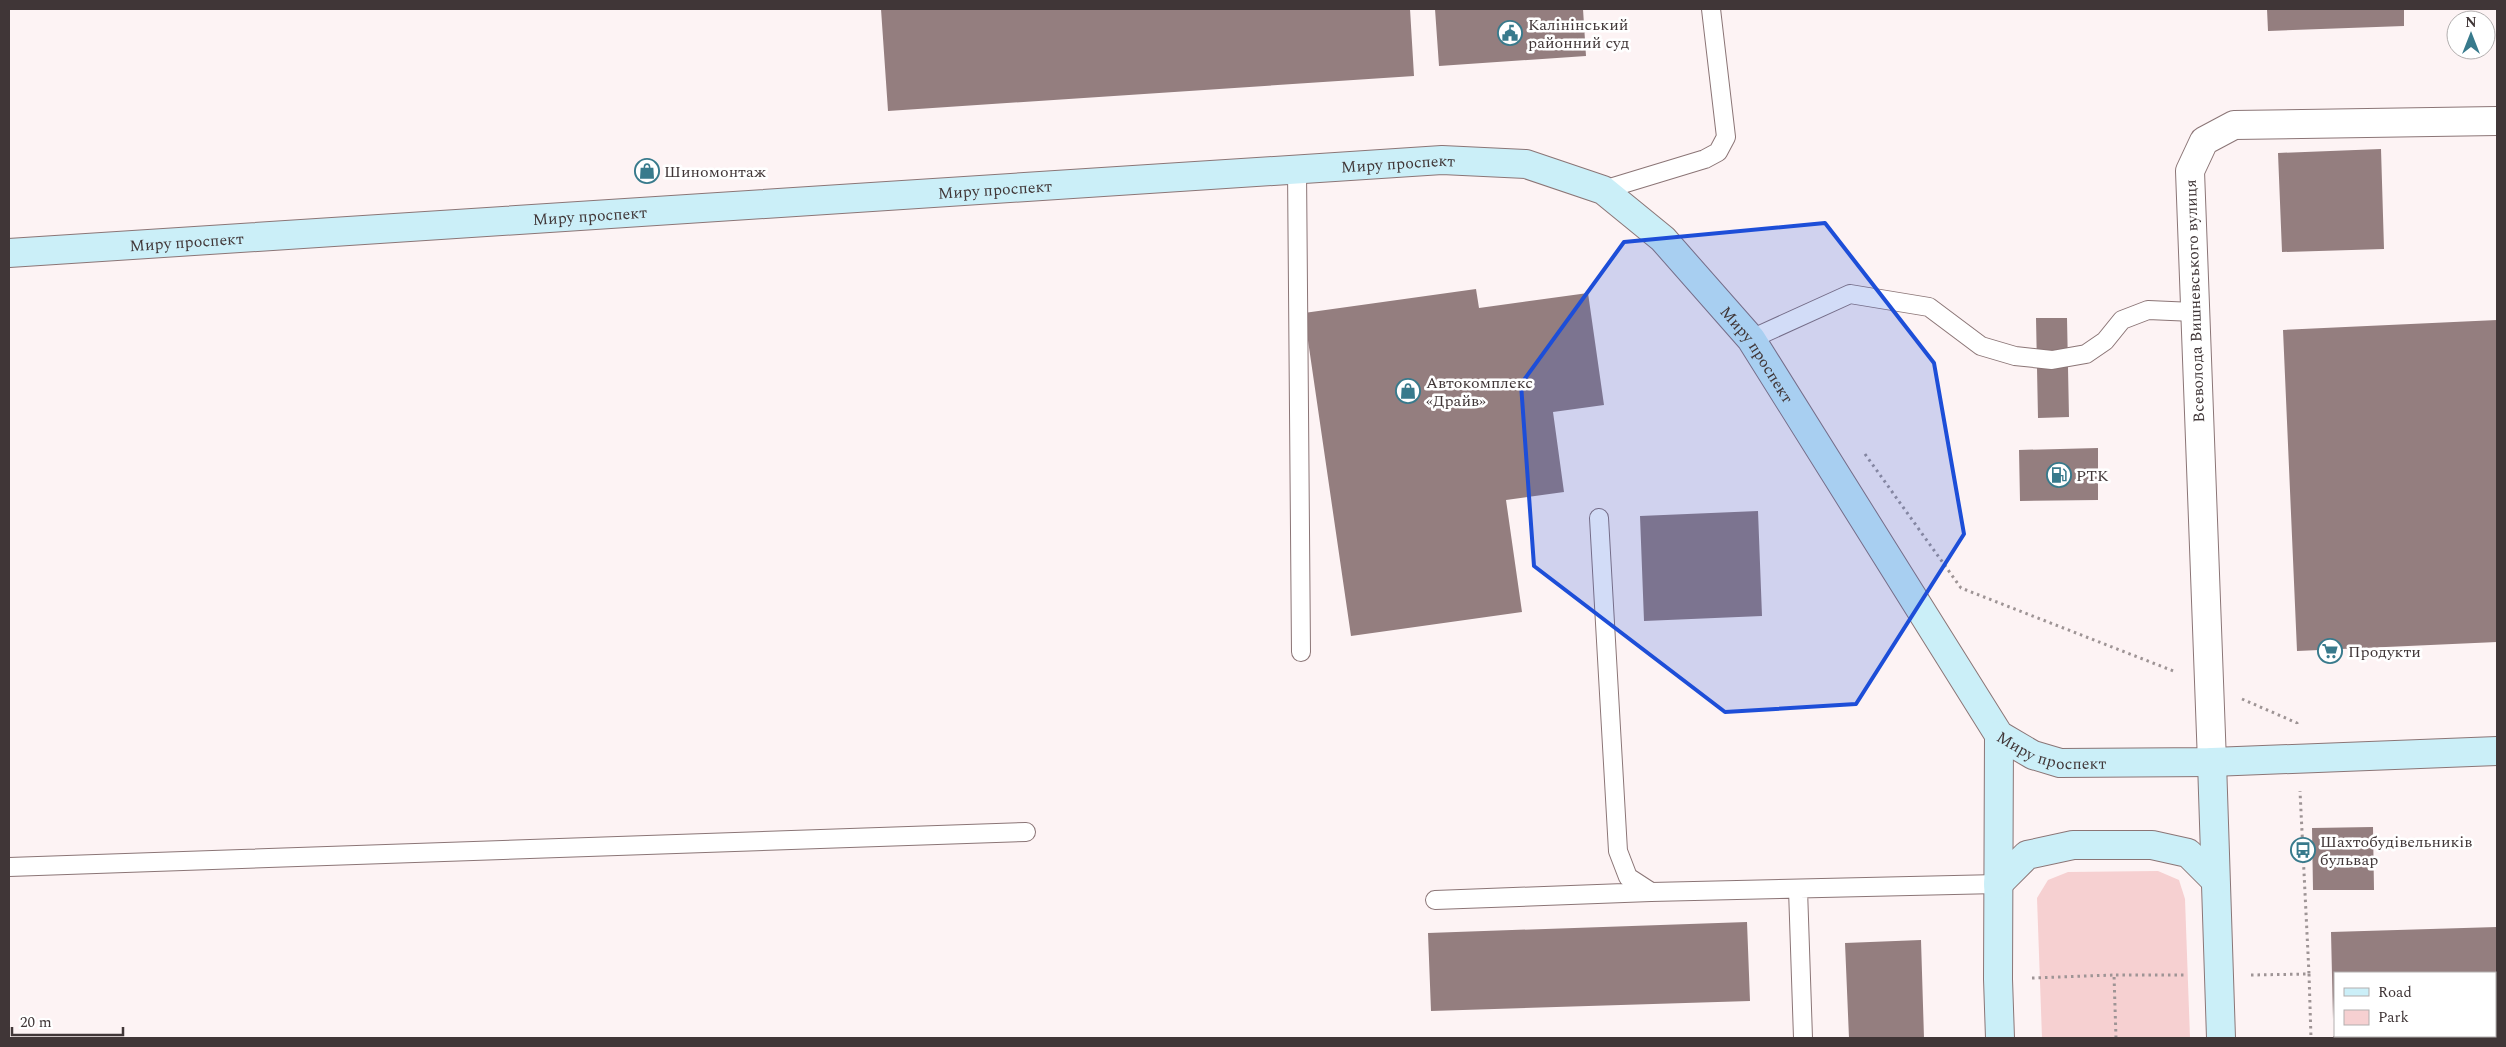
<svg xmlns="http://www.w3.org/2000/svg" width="2506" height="1047" viewBox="0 0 2506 1047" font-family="Spectral,serif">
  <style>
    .green { fill: #f6d0d1 }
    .building { fill: #947e7f }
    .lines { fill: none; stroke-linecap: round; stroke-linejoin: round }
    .lane-casing { stroke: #8b7576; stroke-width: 20 }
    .street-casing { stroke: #8b7576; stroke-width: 30 }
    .secondary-casing { stroke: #8b7576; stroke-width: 30 }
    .path { stroke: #9e9495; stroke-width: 3; stroke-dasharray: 2.5 4; stroke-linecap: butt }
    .lane { stroke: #fff; stroke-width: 18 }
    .street { stroke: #fff; stroke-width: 28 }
    .secondary { stroke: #cbeff8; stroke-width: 28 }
    .marked { fill: #1d4ed8; fill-opacity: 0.2; stroke: #1d4ed8; stroke-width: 4; stroke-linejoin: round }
    .labels { text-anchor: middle; stroke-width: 5; stroke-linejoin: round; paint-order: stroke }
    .poi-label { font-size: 16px; fill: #403637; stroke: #fff; text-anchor: start }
    .street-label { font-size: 16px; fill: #403637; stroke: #fff }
  </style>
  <rect width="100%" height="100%" fill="#fdf3f4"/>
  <path class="green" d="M2158,871L2179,880L2185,899L2190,1038H2042L2037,898L2048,880L2068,872Z"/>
  <path class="building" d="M881,9H1410L1414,76L888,111Z
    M1435,9H1583L1586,56L1439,66Z
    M2267,9H2404V26L2268,31Z
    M2381,149L2384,249L2282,252L2278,153Z
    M1476,289L1479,308L1588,293L1604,405L1553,412L1564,492L1506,500L1522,612L1351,636L1304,313Z
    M2036,318H2067L2069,417L2038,418Z
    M2497,320V642L2297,651L2283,330Z
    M2098,448V500L2020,501L2019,450Z
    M1758,511L1762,616L1644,621L1640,516Z
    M2373,827L2374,890H2313L2312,828Z
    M1747,922L1750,1001L1431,1011L1428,933Z
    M2497,927V1011H2495V973H2335L2333,1019L2331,932Z
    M1921,940L1924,1038H1849L1845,943Z
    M2333,1036H2412V1038H2334Z"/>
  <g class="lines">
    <defs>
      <path id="lane" d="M1297,169L1301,652
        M1603,190L1705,159L1718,152L1726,137L1711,9
        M1751,339L1850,294L1929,307L1981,346L2015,356L2052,360L2086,354L2105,341L2122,320L2148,310L2194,312
        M1599,518L1618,851L1628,877L1651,892L1998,884
        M9,867L1026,832
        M1798,889L1803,1038
        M1435,900L1651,892"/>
      <path id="street" d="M2212,762L2190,171L2204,141L2234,125L2497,121"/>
      <g id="secondary">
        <path id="s1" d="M9,253L1442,160L1526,164L1603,190L1663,239L1751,339L1999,735L2033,755L2060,763L2212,762L2497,751"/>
        <path d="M1999,735L1998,979L2000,1038"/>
        <path d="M2212,762L2221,1038"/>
        <path d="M1998,884L2027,855L2073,845H2152L2188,853L2215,880"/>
      </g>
    </defs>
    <use href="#lane" class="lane-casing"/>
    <use href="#street" class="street-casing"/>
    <use href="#secondary" class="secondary-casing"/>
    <path class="path" d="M1865,454L1961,588L2176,672
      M2242,699L2297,723V727
      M2309,974L2311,1038
      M2251,975L2309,974L2300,791
      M2032,978L2114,975
      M2116,1038L2114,975H2185"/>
    <use href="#lane" class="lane"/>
    <use href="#street" class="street"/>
    <use href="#secondary" class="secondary"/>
  </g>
  <path class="marked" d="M1825,223L1934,363L1964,534L1856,704L1725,712L1534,566L1521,384L1624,242Z"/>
  <defs>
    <symbol id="civic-ring" viewBox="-11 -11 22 22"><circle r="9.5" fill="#fff" stroke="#387a8c" stroke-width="1.5"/><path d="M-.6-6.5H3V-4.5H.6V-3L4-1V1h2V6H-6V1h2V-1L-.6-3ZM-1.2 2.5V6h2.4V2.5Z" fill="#387a8c"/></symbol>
    <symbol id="shop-ring" viewBox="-11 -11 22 22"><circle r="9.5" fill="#fff" stroke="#387a8c" stroke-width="1.5"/><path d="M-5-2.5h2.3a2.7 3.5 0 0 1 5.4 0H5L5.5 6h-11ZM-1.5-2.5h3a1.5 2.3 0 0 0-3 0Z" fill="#387a8c"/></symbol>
    <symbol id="fuel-ring" viewBox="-11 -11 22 22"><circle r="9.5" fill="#fff" stroke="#387a8c" stroke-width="1.5"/><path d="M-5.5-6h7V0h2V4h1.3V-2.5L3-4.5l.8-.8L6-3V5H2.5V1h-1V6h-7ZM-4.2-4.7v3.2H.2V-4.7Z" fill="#387a8c"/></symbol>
    <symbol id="supermarket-ring" viewBox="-11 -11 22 22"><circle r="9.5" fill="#fff" stroke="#387a8c" stroke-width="1.5"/><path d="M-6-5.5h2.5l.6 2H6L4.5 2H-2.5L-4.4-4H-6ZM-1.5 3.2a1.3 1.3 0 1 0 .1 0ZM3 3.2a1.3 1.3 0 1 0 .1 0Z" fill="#387a8c"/></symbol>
    <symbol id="bus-ring" viewBox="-11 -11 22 22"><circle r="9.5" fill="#fff" stroke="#387a8c" stroke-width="1.5"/><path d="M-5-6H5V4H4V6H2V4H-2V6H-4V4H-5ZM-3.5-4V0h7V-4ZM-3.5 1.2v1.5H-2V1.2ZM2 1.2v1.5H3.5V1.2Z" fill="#387a8c"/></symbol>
  </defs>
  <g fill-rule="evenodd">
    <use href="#civic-ring" x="1496" y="19" width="28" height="28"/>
    <use href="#shop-ring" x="633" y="157" width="28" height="28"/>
    <use href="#shop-ring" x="1394" y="377" width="28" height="28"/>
    <use href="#fuel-ring" x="2045" y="461" width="28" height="28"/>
    <use href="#supermarket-ring" x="2316" y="637" width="28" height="28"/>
    <use href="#bus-ring" x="2289" y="836" width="28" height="28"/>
  </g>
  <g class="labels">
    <g class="poi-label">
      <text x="1528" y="30">Калінінський<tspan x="1528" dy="18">районний суд</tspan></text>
      <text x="664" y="177">Шиномонтаж</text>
      <text x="1426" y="388">Автокомплекс<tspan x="1426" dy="18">«Драйв»</tspan></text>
      <text x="2076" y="481">РТК</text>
      <text x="2348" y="657">Продукти</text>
      <text x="2320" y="847">Шахтобудівельників<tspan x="2320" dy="18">бульвар</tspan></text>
    </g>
    <g class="street-label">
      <text dy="6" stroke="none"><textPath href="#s1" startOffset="1392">Миру проспект</textPath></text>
      <text dy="6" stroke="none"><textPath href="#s1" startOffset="988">Миру проспект</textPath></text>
      <text dy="6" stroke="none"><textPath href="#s1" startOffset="582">Миру проспект</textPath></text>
      <text dy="6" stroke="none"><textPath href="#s1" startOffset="178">Миру проспект</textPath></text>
      <text transform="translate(2194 301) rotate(-92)" y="6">Всеволода Вишневського вулиця</text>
      <text dy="6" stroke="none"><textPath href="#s1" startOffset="1828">Миру проспект</textPath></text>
      <text dy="6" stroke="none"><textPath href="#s1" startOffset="2336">Миру проспект</textPath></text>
    </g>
  </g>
  <rect width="2506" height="1047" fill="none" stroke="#403637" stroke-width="20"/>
  <rect x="2334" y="972" width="162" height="65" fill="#ffffff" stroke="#b3afaf"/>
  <rect x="2344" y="988" width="25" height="8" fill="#cbeff8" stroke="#b3afaf"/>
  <text x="2378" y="997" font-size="15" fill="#403637">Road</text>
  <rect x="2344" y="1010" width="25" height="15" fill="#f6d0d1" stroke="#b3afaf"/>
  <text x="2378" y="1022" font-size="15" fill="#403637">Park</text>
  <g transform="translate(2471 35)"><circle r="24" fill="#ffffff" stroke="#b3afaf"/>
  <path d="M0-4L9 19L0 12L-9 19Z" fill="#387a8c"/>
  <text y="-8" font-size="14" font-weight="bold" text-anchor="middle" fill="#403637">N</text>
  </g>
  <path d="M12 1027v8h111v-8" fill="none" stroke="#403637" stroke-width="2.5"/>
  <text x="20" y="1027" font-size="15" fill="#403637" stroke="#ffffff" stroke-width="4" paint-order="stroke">20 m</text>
</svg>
